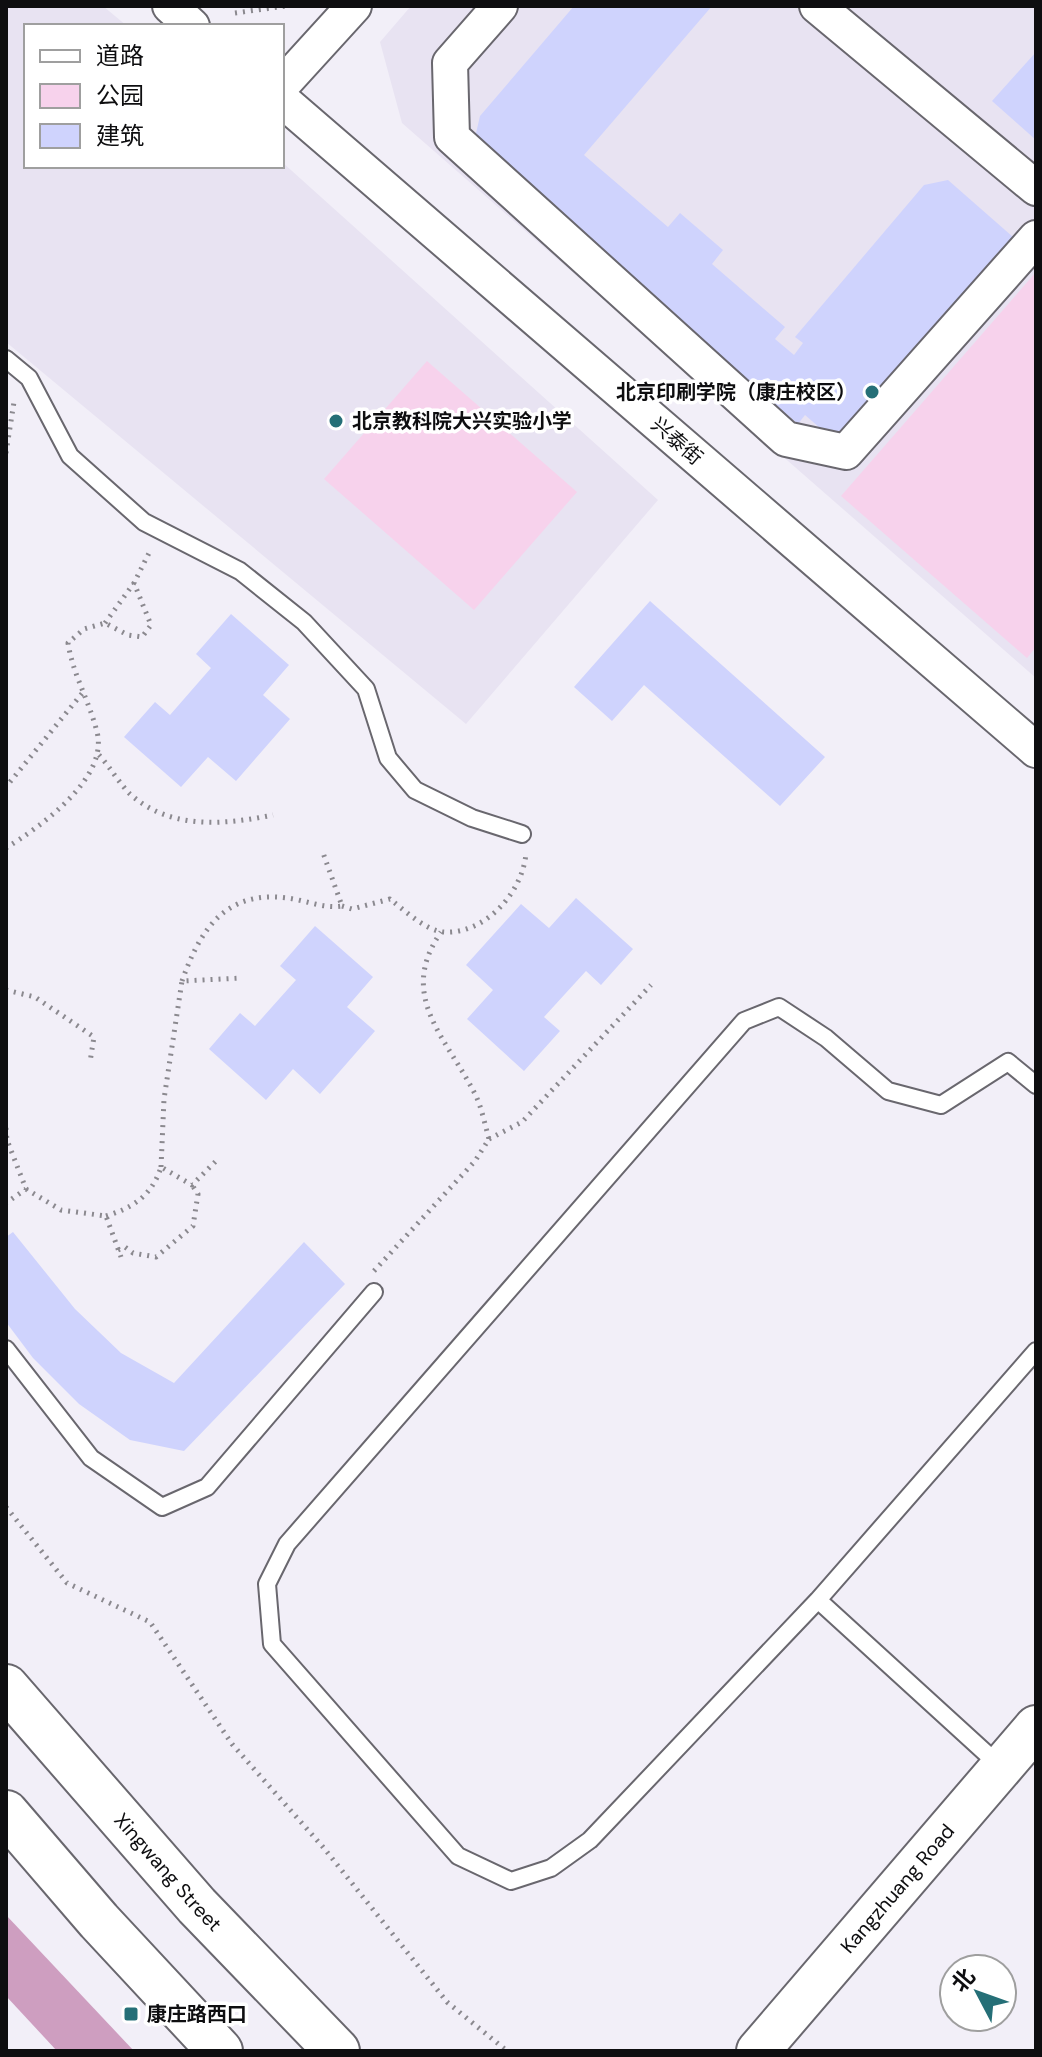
<svg xmlns="http://www.w3.org/2000/svg" width="1042" height="2057" viewBox="0 0 1042 2057" font-family="'DM Sans','Noto Sans SC',sans-serif">
  <style>
    .built { fill: #e8e3f2 }
    .green { fill: #f7d2ec }
    .forest { fill: #ce9ec0 }
    .building { fill: #cfd3fd }
    .lines { fill: none; stroke-linecap: round; stroke-linejoin: round }
    .service-casing { stroke: #69676e; stroke-width: 20 }
    .minor-casing { stroke: #69676e; stroke-width: 38 }
    .tertiary-casing { stroke: #69676e; stroke-width: 46 }
    .secondary-casing { stroke: #69676e; stroke-width: 48 }
    .path { stroke: #8b898f; stroke-width: 5; stroke-dasharray: 2 6; stroke-linecap: butt }
    .service { stroke: #fff; stroke-width: 16 }
    .minor { stroke: #fff; stroke-width: 34 }
    .tertiary { stroke: #fff; stroke-width: 42 }
    .secondary { stroke: #fff; stroke-width: 44 }
    .poi-dot { fill: #256f77; stroke: #fff; stroke-width: 3 }
    .labels { text-anchor: middle; stroke-width: 7; stroke-linejoin: round; paint-order: stroke }
    .poi-label { font-size: 20px; font-weight: bold; fill: #0e0e10; stroke: #fff; text-anchor: start }
    .street-label { font-size: 20px; fill: #0e0e10; stroke: #fff }
  </style>
  <rect width="100%" height="100%" fill="#f2eff8"/>
  <path class="built" d="M6,6H103L127,26H26V166H282V162L658,500L466,724L6,342Z
    M411,6H1036V678L402,123L380,42Z"/>
  <path class="green" d="M1036,272V647L1027,658L841,496Z
    M427,361L577,492L474,610L324,479Z"/>
  <path class="forest" d="M6,1915L134,2051H57L6,1996Z"/>
  <path class="building" d="M574,6H712L584,155L668,227L680,213L723,250L712,264L785,327L775,339L794,355L803,343L795,337L924,185L948,180L1013,237L835,441L805,415L798,424L474,142L480,116Z
    M1036,52V140L992,101Z
    M650,601L825,757L780,806L644,685L612,721L574,687Z
    M231,614L289,665L263,695L290,719L236,781L208,757L181,787L124,737L155,702L170,715L211,668L196,654Z
    M576,898L633,949L601,985L586,971L544,1017L560,1031L524,1071L467,1019L493,990L466,965L521,904L549,928Z
    M315,926L373,977L347,1007L375,1031L320,1094L293,1069L266,1100L209,1049L240,1013L255,1026L296,980L280,966Z
    M13,1232L75,1309L121,1353L174,1383L304,1242L345,1284L184,1451L130,1440L79,1404L33,1358L6,1322V1237Z"/>
  <g class="lines">
    <defs>
      <path id="service" d="M6,359L29,378L70,456L144,522L240,571L304,622L366,689L388,758L415,790L472,818L522,834
        M1036,1085L1008,1062L941,1105L888,1091L826,1038L779,1007L744,1021L287,1544L267,1584L272,1644L458,1856L511,1881L551,1868L590,1840L818,1600L1036,1351
        M6,1349L91,1458L162,1507L207,1487L374,1292
        M818,1600L1000,1766"/>
      <path id="minor" d="M170,6L192,26
        M500,6L450,63L452,137L786,439L846,452L1036,238
        M817,6L1036,188
        M282,85L354,6
        M282,100L1036,750"/>
      <g id="tertiary">
        <path id="s1" d="M758,2051L1036,1727"/>
      </g>
      <g id="secondary">
        <path id="s2" d="M6,1687L197,1906L337,2051"/>
        <path d="M6,1813L99,1921L220,2051"/>
      </g>
    </defs>
    <use href="#service" class="service-casing"/>
    <use href="#minor" class="minor-casing"/>
    <use href="#tertiary" class="tertiary-casing"/>
    <use href="#secondary" class="secondary-casing"/>
    <path class="path" d="M235,13L286,6
      M6,453L14,402
      M105,623L134,583
      M99,755C110,767 119,783 130,794C170,830 224,825 273,815
      M10,782L84,691
      M6,848C40,827 109,778 97,732C89,700 73,675 68,643L84,629L105,623L128,635L142,637L151,625L134,583L150,551
      M342,906L352,909L390,899C404,910 425,930 443,932C485,935 523,892 526,853
      M182,981C200,930 225,890 287,898C305,900 324,909 342,906L322,850
      M6,990L35,997L94,1037L90,1062
      M6,1128L7,1140L26,1189L6,1203
      M489,1139L522,1122L651,985
      M161,1167L164,1099L182,981L242,978
      M26,1189L61,1210L106,1216L121,1257
      M106,1216C132,1208 152,1196 161,1167L192,1185L219,1158
      M118,1250L125,1247L133,1253L156,1257L193,1226L198,1194L192,1185
      M374,1271L475,1161L489,1139C485,1125 482,1109 476,1096C448,1039 396,997 441,932
      M6,1507L67,1583L150,1622L232,1744L323,1847L447,2002L507,2051"/>
    <use href="#service" class="service"/>
    <use href="#minor" class="minor"/>
    <use href="#tertiary" class="tertiary"/>
    <use href="#secondary" class="secondary"/>
  </g>
  <g class="poi-dot">
    <circle cx="872" cy="392" r="8"/>
    <circle cx="336" cy="421" r="8"/>
    <rect x="123" y="2006" width="16" height="16" rx="4"/>
  </g>
  <g class="labels">
    <g class="poi-label">
      <text x="856" y="399" text-anchor="end">北京印刷学院（康庄校区）</text>
      <text x="352" y="428">北京教科院大兴实验小学</text>
      <text x="147" y="2021">康庄路西口</text>
    </g>
    <g class="street-label">
      <text transform="translate(677 441) rotate(41)" y="7">兴泰街</text>
      <text dy="7" stroke="none"><textPath href="#s2" startOffset="246">Xingwang Street</textPath></text>
      <text dy="7" stroke="none"><textPath href="#s1" startOffset="214">Kangzhuang Road</textPath></text>
    </g>
  </g>
  <rect width="1042" height="2057" fill="none" stroke="#0e0e10" stroke-width="16"/>
  <rect x="24" y="24" width="260" height="144" fill="#ffffff" stroke="#9f9f9f" stroke-width="2"/>
  <rect x="40" y="50" width="40" height="12" fill="#ffffff" stroke="#9f9f9f" stroke-width="2"/>
  <text x="96" y="64" font-size="24" fill="#0e0e10">道路</text>
  <rect x="40" y="84" width="40" height="24" fill="#f7d2ec" stroke="#9f9f9f" stroke-width="2"/>
  <text x="96" y="104" font-size="24" fill="#0e0e10">公园</text>
  <rect x="40" y="124" width="40" height="24" fill="#cfd3fd" stroke="#9f9f9f" stroke-width="2"/>
  <text x="96" y="144" font-size="24" fill="#0e0e10">建筑</text>
  <g transform="translate(978 1993) rotate(311)"><circle r="38" fill="#ffffff" stroke="#9f9f9f" stroke-width="2"/>
  <path d="M0-6L14 30L0 20L-14 30Z" fill="#256f77"/>
  <text y="-12" font-size="22" font-weight="bold" text-anchor="middle" fill="#0e0e10">北</text>
  </g>
</svg>
